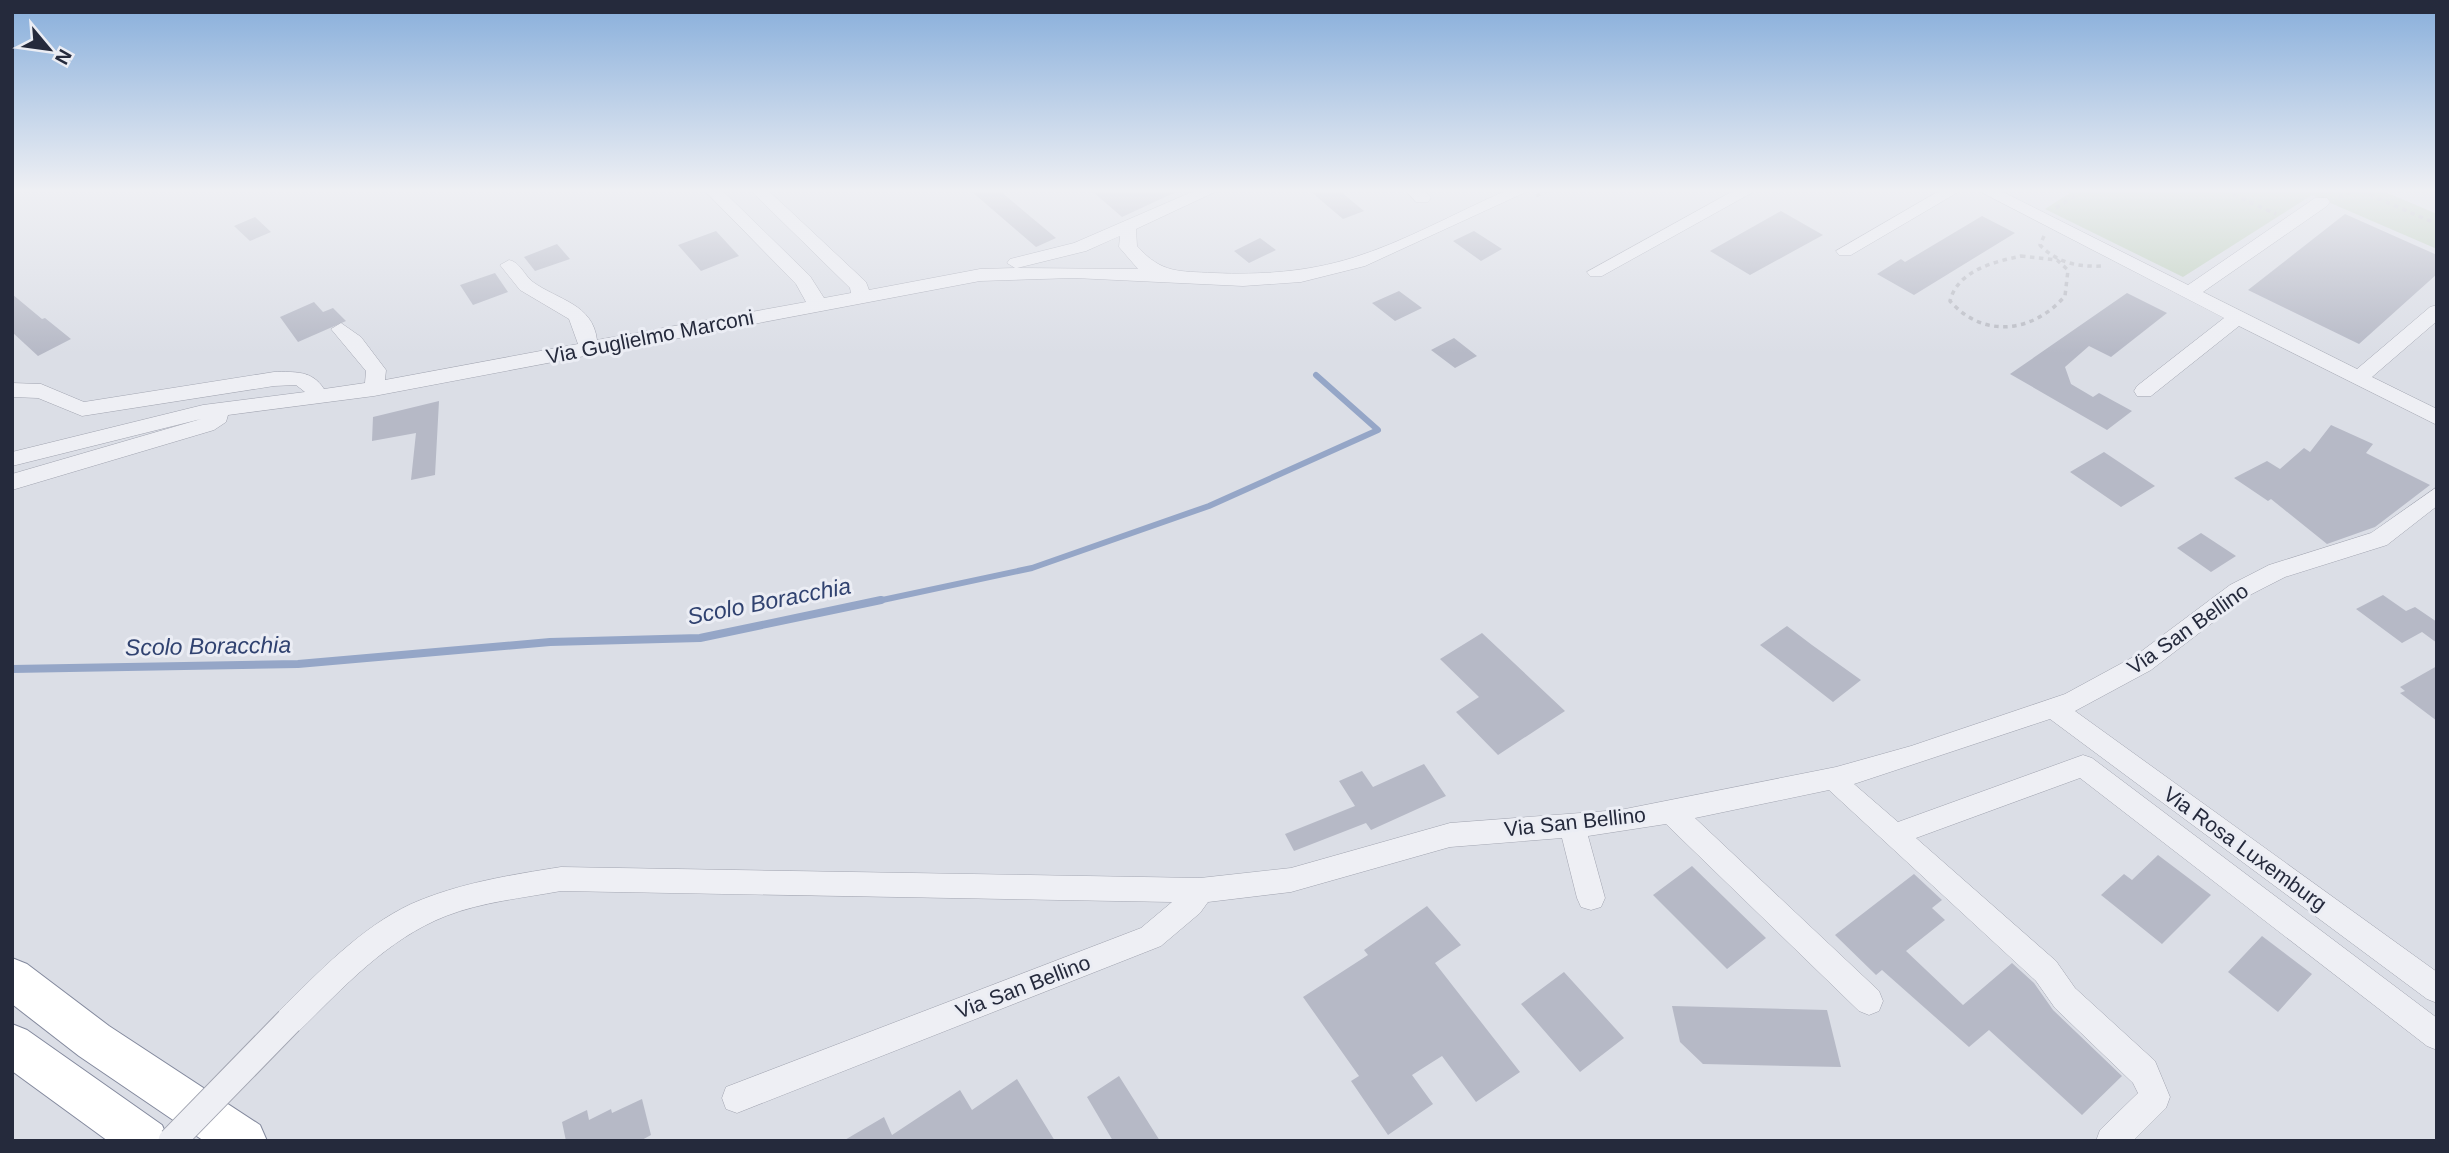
<svg xmlns="http://www.w3.org/2000/svg" width="2449" height="1153" viewBox="0 0 2449 1153" font-family="Arial,sans-serif">
  <style>
    .green { fill: #bed0bc }
    .lines { fill: none; stroke-linecap: round; stroke-linejoin: round }
    .stream-far1 { stroke: #95a6c7; stroke-width: 6 }
    .stream { stroke: #95a6c7; stroke-width: 8 }
    .building { fill: #b6b9c6 }
    .minor-casing { stroke: #a1a4b0; stroke-width: 1 }
    .highway-casing { stroke: #83899d; stroke-width: 2 }
    .path { stroke: #babcc4; stroke-width: 3.5; stroke-dasharray: 4.5 4.5; stroke-linecap: butt }
    .minor { fill: #eeeff4; fill-rule: evenodd }
    .highway { fill: #fff; fill-rule: evenodd }
    .minor-bridge-casing { stroke: #a1a4b0; stroke-width: 29; stroke-linecap: butt }
    .minor-bridge { stroke: #eeeff4; stroke-width: 27 }
    .labels { text-anchor: middle; stroke-width: 6; stroke-linejoin: round; paint-order: stroke }
    .street-label { font-size: 21px; fill: #252a3c; stroke: #ebedf4 }
    .water-label { font-size: 23px; font-style: italic; fill: #304270; stroke: #ebedf4 }
  </style>
  <rect width="100%" height="100%" fill="#dbdee6"/>
  <path class="green" d="M2073,191H2383L2437,214V249L2312,195L2183,277L2045,209Z"/>
  <g class="lines">
    <path class="stream-far1" d="M873,602L1032,568L1209,506L1378,430L1316,375"/>
    <path class="stream" d="M12,669L298,664L550,642L700,638L881,600"/>
  </g>
  <path class="building" d="M971,191H1000L1056,238L1036,247Z
    M1092,191H1178L1122,217Z
    M1310,191H1340L1364,211L1343,219Z
    M1781,211L1823,235L1750,275L1710,251Z
    M2345,214L2437,255V274L2359,344L2248,290Z
    M1982,216L2015,233L1914,295L1877,274L1901,259L1905,262Z
    M255,217L271,232L250,241L234,226Z
    M716,231L739,256L701,271L678,245Z
    M1474,231L1502,249L1481,261L1453,241Z
    M1260,238L1276,250L1249,263L1234,251Z
    M557,244L570,259L535,271L524,257Z
    M495,273L508,292L473,305L460,285Z
    M1399,291L1422,308L1395,321L1372,303Z
    M2127,293L2167,313L2111,357L2089,346L2065,367L2071,384L2093,397L2099,393L2132,411L2107,430L2010,374Z
    M12,294L42,319L45,318L71,339L38,356L12,332Z
    M314,302L323,312L333,308L346,321L298,342L280,317Z
    M1454,338L1477,356L1455,368L1431,350Z
    M439,401L435,475L411,480L416,433L372,441L373,417Z
    M2331,425L2373,444L2366,453L2430,485L2375,527L2327,544L2271,499L2268,501L2234,478L2267,461L2280,469L2304,448L2310,452Z
    M2104,452L2155,486L2121,507L2070,472Z
    M2201,533L2236,556L2211,572L2177,548Z
    M2383,595L2406,611L2415,607L2437,622V643L2422,632L2402,643L2356,609Z
    M1787,626L1812,645L1861,680L1833,702L1760,645Z
    M1482,633L1565,711L1498,755L1456,712L1479,697L1440,659Z
    M2437,666V721L2400,693L2405,691L2400,687Z
    M1424,764L1446,796L1371,830L1366,823L1294,851L1285,834L1355,806L1339,781L1362,771L1373,787Z
    M2158,855L2211,895L2162,944L2101,895L2124,874L2132,880Z
    M1692,866L1766,938L1727,969L1653,895Z
    M1914,874L1942,900L1932,908L1945,920L1906,951L1963,1005L2012,963L2034,983L2053,1010L2122,1076L2082,1115L1989,1030L1969,1047L1882,970L1876,975L1835,935Z
    M1427,906L1461,945L1435,963L1520,1072L1476,1102L1442,1056L1412,1075L1433,1104L1388,1135L1351,1081L1359,1076L1303,997L1368,955L1364,950Z
    M2262,936L2312,974L2278,1012L2228,972Z
    M1564,972L1624,1038L1580,1072L1521,1004Z
    M1672,1006L1827,1010L1841,1067L1703,1064L1680,1042Z
    M1119,1076L1160,1141H1113L1087,1097Z
    M1017,1079L1055,1141H843L884,1117L892,1135L960,1090L972,1110Z
    M642,1099L651,1135L640,1141H566L562,1122L587,1110L589,1120L611,1109L612,1113Z"/>
  <g class="lines">
    <defs>
      <path id="minor" d="M705,191H723L810,276L824,298L851,293L850,288L751,191H769L866,282L869,290L980,269L1015,268L1007,263L1010,259L1074,243L1194,191H1217L1136,229L1137,246C1162,274 1179,271 1214,273C1260,275 1307,272 1352,258C1404,242 1455,213 1505,191H1528L1365,266L1301,282L1243,286L1074,278L980,281L374,396L228,415L226,422L214,430L12,490V474L201,419L12,466V452L203,405L305,392L296,385L274,386L82,416L38,398L12,397V383L41,384L84,402L274,372C295,372 312,370 324,389L365,383L366,371L331,329L341,323L361,337L386,370L385,380L578,344L569,319L520,290L500,265L509,260C520,262 524,275 533,282C558,300 593,304 597,340L806,302L796,284ZM1120,236L1119,247L1138,269L1017,268L1086,251Z
        M1406,191H1425L1431,198L1428,202H1416Z
        M1733,191H1755L1602,276H1590L1587,272Z
        M1939,191H1960L1851,255H1839L1836,251Z
        M1979,191H2001L2188,285L2315,198H2327L2330,202L2327,206L2203,292L2357,369L2430,307L2437,305V321L2372,377L2437,409V425L2239,326L2151,396H2137L2134,391L2137,386L2224,318Z
        M2437,487V506L2387,545L2285,577L2246,597L2151,670L2075,711L2437,972V1003L2427,999L2050,719L1854,784L1898,822L2083,755L2092,758L2437,1018V1050L2427,1046L2080,778L1916,838L2056,961L2075,988L2155,1061L2170,1097L2166,1108L2133,1141H2096L2100,1130L2138,1093L2133,1083L2055,1008L2036,981L1829,790L1695,818L1879,991L1883,1001L1879,1011L1869,1015L1859,1011L1666,824L1588,836L1605,898L1601,907L1591,910L1581,907L1577,898L1562,838L1450,847L1291,892L1208,902L1200,913L1161,946L737,1113L726,1109L722,1098L726,1087L1141,928L1172,902L561,891C523,898 482,902 446,916C387,939 343,988 299,1031L289,1035L279,1031L274,1021L279,1011C319,972 360,928 411,904C459,883 510,875 561,867L1200,878L1291,868L1450,823L1620,810L1836,767L1911,746L2065,694L2135,656L2230,585L2269,565L2371,533Z"/>
      <path id="highway" d="M12,958L27,964L109,1026L260,1125L267,1141H204L79,1056L12,1004Z
        M12,1024L27,1030L162,1125L169,1141H108L12,1071Z"/>
    </defs>
    <use href="#minor" class="minor-casing"/>
    <use href="#highway" class="highway-casing"/>
    <path class="path" d="M2225,191L2276,214
      M2361,191L2437,224
      M1536,196L1546,191
      M2338,197L2356,191
      M2056,208L2082,191
      M2044,236L2040,245C2057,263 2078,267 2102,266
      M2021,256L2057,260L2068,270L2065,296C2033,333 1983,339 1950,301C1958,270 1994,262 2021,256Z"/>
    <use href="#minor" class="minor"/>
    <use href="#highway" class="highway"/>
    <defs>
      <path id="minor-bridge" d="M172,1141L289,1021"/>
    </defs>
    <use href="#minor-bridge" class="minor-bridge-casing"/>
    <use href="#minor-bridge" class="minor-bridge"/>
  </g>
  <linearGradient id="sky" x2="0" y2="1"><stop stop-color="#87aedb"/><stop offset="0.54" stop-color="#eff0f4"/><stop offset="1" stop-color="#eff0f4" stop-opacity="0"/></linearGradient>
  <rect width="2449" height="353" fill="url(#sky)"/>
  <g class="labels">
    <g class="street-label">
      <text transform="translate(650 337) rotate(-11)" y="7">Via Guglielmo Marconi</text>
      <text transform="translate(2188 629) rotate(-35)" y="7">Via San Bellino</text>
      <text transform="translate(1575 822) rotate(-6)" y="7">Via San Bellino</text>
      <text transform="translate(2245 849) rotate(36)" y="7">Via Rosa Luxemburg</text>
      <text transform="translate(1023 987) rotate(-21)" y="7">Via San Bellino</text>
    </g>
    <g class="water-label">
      <text transform="translate(769 601) rotate(-11)" y="8">Scolo Boracchia</text>
      <text transform="translate(208 646) rotate(-1)" y="8">Scolo Boracchia</text>
    </g>
  </g>
  <rect width="2449" height="1153" fill="none" stroke="#252a3c" stroke-width="28"/>
  <g transform="translate(49 49) rotate(119)" stroke="#ebedf4" stroke-width="5" paint-order="stroke">
  <path d="M0-5L12 26L0 18L-12 26Z" fill="#252a3c"/>
  <text y="-10" font-size="19" font-weight="bold" text-anchor="middle" fill="#252a3c">N</text>
  </g>
</svg>
